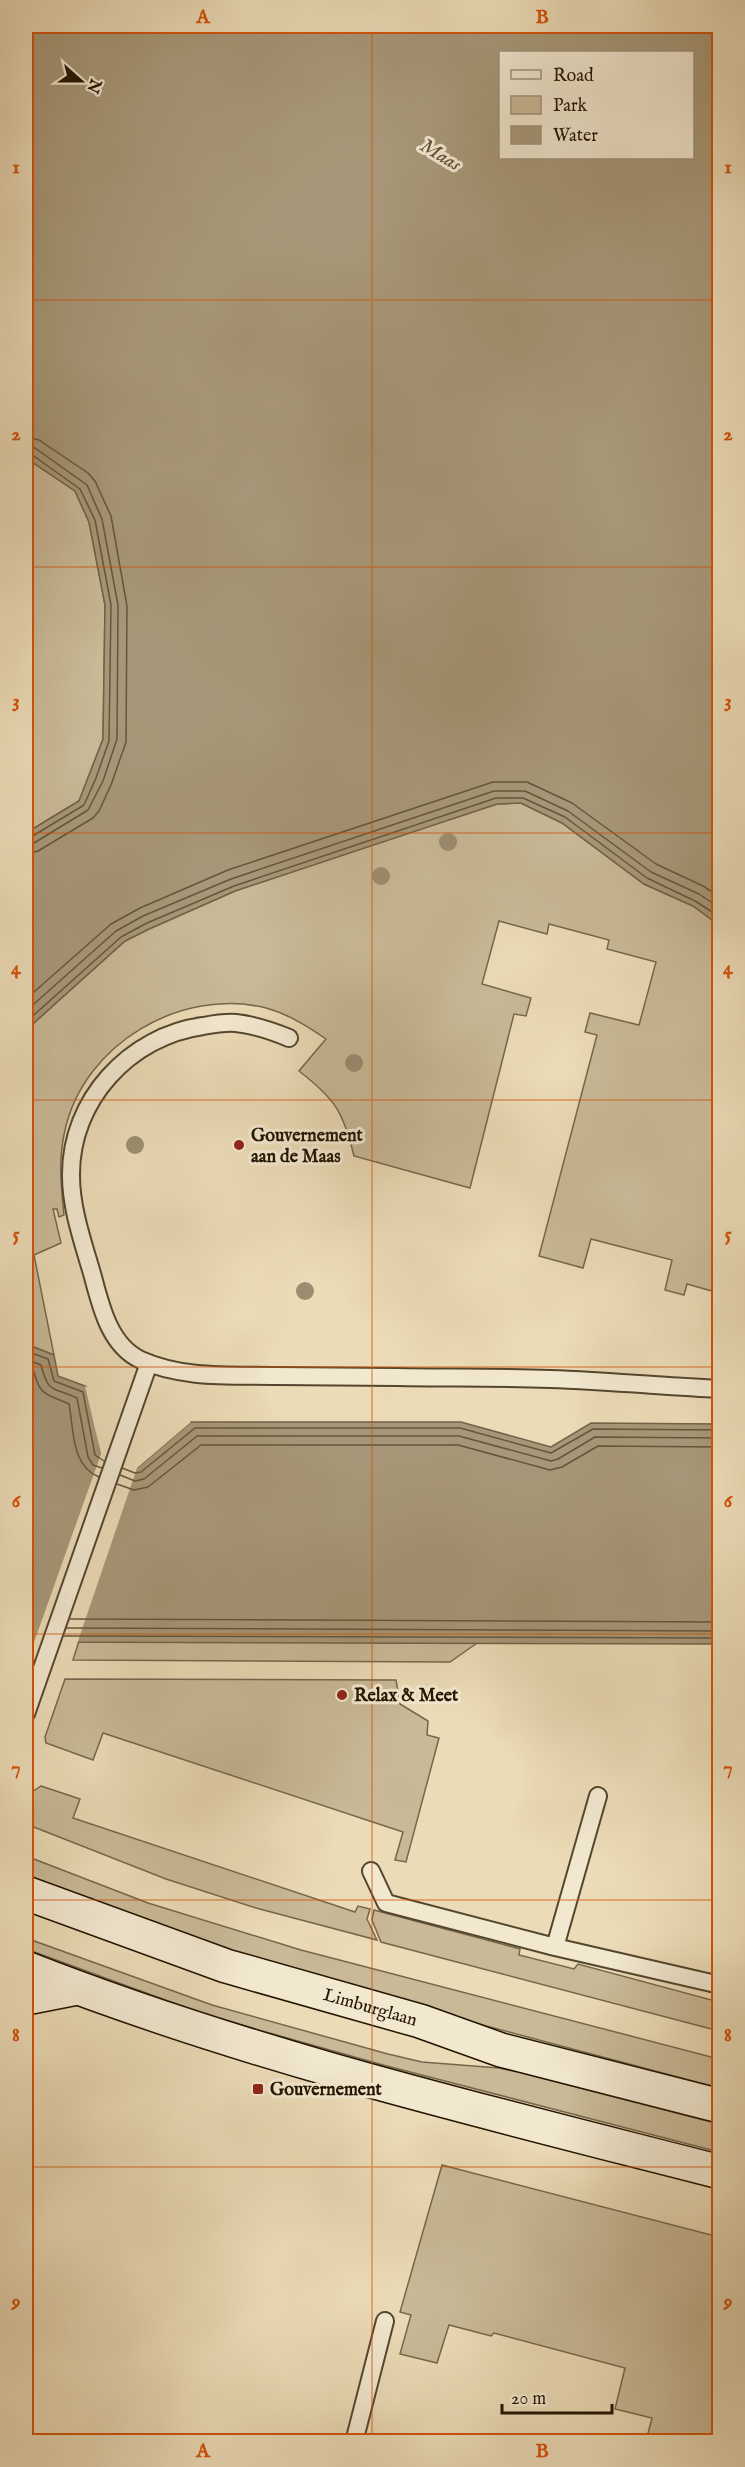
<svg xmlns="http://www.w3.org/2000/svg" width="745" height="2467" viewBox="0 0 745 2467" font-family="'IM FELL English',serif">
  <style>
    .green { fill: #c9b997; stroke: #76664c; stroke-width: 1.5 }
    .water { fill: #a79778; stroke: #726348; stroke-width: 1.5; fill-rule: evenodd }
    .pier { fill: #ebdbb6 }
    .lines { fill: none; stroke-linecap: round; stroke-linejoin: round }
    .shore { stroke: #64563c; stroke-width: 1.5 }
    .service-casing { stroke: #54462e; stroke-width: 20 }
    .secondary-casing { stroke: #221401; stroke-width: 36 }
    .service { stroke: #f2e8d0; stroke-width: 16 }
    .secondary { stroke: #f2e8d0; stroke-width: 33 }
    .tree { fill: #9c8d70 }
    .grid { fill: none; stroke: #d4520b; stroke-width: 1.5; stroke-opacity: 0.55 }
    .poi-dot { fill: #8f2418; stroke: #f2e8d0; stroke-width: 2 }
    .labels { text-anchor: middle; stroke-width: 6; stroke-linejoin: round; paint-order: stroke }
    .poi-label { font-size: 18px; font-weight: bold; fill: #221401; stroke: #f2e8d0; text-anchor: start }
    .street-label { font-size: 18px; fill: #221401; stroke: #f2e8d0 }
    .water-label { font-size: 20px; font-style: italic; fill: #5e4f37; stroke: #f2e8d0 }
    .neatline { fill: none; stroke: #d4520b; stroke-width: 2 }
    .grid-label { font-size: 20px; text-anchor: middle; font-weight: bold; fill: #d4520b }
  </style>
  <rect width="100%" height="100%" fill="#ebdbb6"/>
  <filter id="stains"><feTurbulence type="fractalNoise" baseFrequency=".00333" numOctaves="4"/><feColorMatrix values="0 0 0 0 .2 0 0 0 0 .09 0 0 0 0 .02 0 0 0 .5 -.17"/></filter>
  <radialGradient id="worn" r=".72"><stop offset=".6" stop-color="#630" stop-opacity="0"/><stop offset="1" stop-color="#630" stop-opacity=".3"/></radialGradient>
  <path class="green" d="M26,458L75,491L89,522L105,605L103,739L79,801L26,833Z
    M521,803L562,823L644,884L693,906L719,925V1293L687,1284L684,1295L665,1290L672,1260L591,1239L583,1268L539,1256L597,1035L585,1032L590,1013L639,1025L656,962L607,949L609,940L549,924L547,934L499,921L482,984L531,998L526,1016L514,1014L470,1188L354,1156C343,1111 335,1099 299,1071L326,1039C307,1026 288,1014 266,1008C181,987 84,1044 65,1130C58,1159 61,1186 64,1215L59,1217L57,1209H53L61,1243L34,1255L54,1355L26,1344V1030L125,941L149,929L235,891L426,827L497,804Z
    M79,1641L477,1643L450,1662L73,1660Z
    M65,1679L396,1680L400,1704L428,1721L427,1735L439,1738L406,1862L395,1860L403,1832L103,1733L93,1760L46,1743L45,1737Z
    M41,1786L80,1799L73,1818L355,1912L358,1906L370,1909L367,1919L377,1940L256,1908L166,1879L26,1824V1796Z
    M26,1856L148,1903L301,1950L719,2059V2088L295,1975L26,1883Z
    M374,1910L520,1949L519,1955L574,1969L578,1964L719,2002V2031L381,1942L372,1920Z
    M26,1938L212,2005L388,2054L422,2062L499,2068L518,2072L719,2124V2152L383,2065L209,2016L26,1949Z
    M442,2165L719,2237V2441H646L652,2418L615,2409L625,2368L494,2333L491,2336L449,2325L437,2363L400,2354L411,2315L400,2312Z"/>
  <path class="water" d="M26,26H719V925L693,906L644,884L562,823L521,803L497,804L235,891L149,929L125,941L26,1030V833L79,801L103,739L105,605L89,522L75,491L26,458ZM500,52H692V158H500Z
    M26,1344L54,1355L58,1376L85,1386L89,1389L101,1453L137,1468L191,1422H461L551,1447L591,1423L719,1424V1644L26,1642Z"/>
  <path class="pier" d="M85,1386L92,1389L103,1451L137,1464L188,1421L191,1422L137,1468L77,1644L33,1645L101,1454Z"/>
  <g class="lines">
    <path class="shore" d="M26,437L39,440L88,473L95,481L111,516L127,606L126,742L111,785L99,811L93,818L38,851L26,854
      M26,446L35,448L87,485L102,519L118,605L117,739L103,781L88,810L34,843L26,845
      M26,453L31,454L80,489L95,520L111,605L109,741L96,778L84,805L31,837L26,838
      M26,999L111,924L140,908L228,870L493,782H527L572,803L656,864L703,886L720,897
      M26,1011L116,931L143,916L231,879L494,791H525L568,811L651,872L699,894L720,908
      M26,1022L121,937L147,923L234,886L496,798H523L565,817L647,878L695,901L720,917
      M26,1351L48,1359L54,1381L83,1392L95,1455L104,1461
      M26,1359L41,1365C49,1395 52,1386 77,1398L88,1457L93,1465L102,1468
      M26,1368L34,1372C40,1397 48,1394 69,1404C74,1430 71,1466 99,1477
      M122,1468L135,1473L141,1472L195,1428H460L551,1453L593,1429L720,1430
      M120,1475L135,1481L144,1479L197,1436H459L551,1461L558,1459L595,1437L720,1438
      M117,1484L134,1490L148,1487L201,1445H458L550,1470L562,1467L598,1446L720,1447
      M70,1619L720,1622
      M66,1628L720,1631
      M64,1636L720,1638"/>
    <defs>
      <path id="service" d="M289,1038C272,1031 254,1025 236,1023C225,1022 214,1024 203,1026C130,1036 70,1100 71,1176C71,1210 84,1245 93,1277C101,1307 110,1346 141,1360C183,1379 232,1375 276,1376C316,1376 356,1377 397,1377C448,1378 499,1377 550,1379C606,1381 663,1386 720,1389
        M26,1714L149,1363
        M371,1871L386,1903L555,1947L720,1985
        M555,1947L598,1796
        M354,2442L385,2321"/>
      <g id="secondary">
        <path id="s1" d="M26,1893L226,1966L420,2021L501,2050L720,2106"/>
        <path d="M26,1968C250,2056 486,2112 720,2172"/>
        <path d="M26,1998L77,1988"/>
      </g>
    </defs>
    <use href="#service" class="service-casing"/>
    <use href="#secondary" class="secondary-casing"/>
    <use href="#service" class="service"/>
    <use href="#secondary" class="secondary"/>
  </g>
  <g class="tree">
    <circle cx="448" cy="842" r="9"/>
    <circle cx="381" cy="876" r="9"/>
    <circle cx="354" cy="1063" r="9"/>
    <circle cx="135" cy="1145" r="9"/>
    <circle cx="305" cy="1291" r="9"/>
  </g>
  <path class="grid" d="M372,26V2442M26,300H720M26,567H720M26,833H720M26,1100H720M26,1367H720M26,1634H720M26,1900H720M26,2167H720"/>
  <g class="poi-dot">
    <circle cx="239" cy="1145" r="6"/>
    <circle cx="342" cy="1695" r="6"/>
    <rect x="252" y="2083" width="12" height="12" rx="3"/>
  </g>
  <g class="labels">
    <g class="poi-label">
      <text x="251" y="1141">Gouvernement<tspan x="251" dy="21">aan de Maas</tspan></text>
      <text x="354" y="1701">Relax &amp; Meet</text>
      <text x="270" y="2095">Gouvernement</text>
    </g>
    <g class="street-label">
      <text dy="6" stroke="none"><textPath href="#s1" startOffset="363">Limburglaan</textPath></text>
    </g>
    <g class="water-label">
      <text transform="translate(441 154) rotate(31)" y="7">Maas</text>
    </g>
  </g>
  <rect width="745" height="2467" fill="none" stroke="#ebdbb6" stroke-width="66"/>
  <rect x="499" y="51" width="195" height="108" fill="#f2e8d0" stroke="#9f937d" stroke-width="1.5"/>
  <rect x="511" y="70" width="30" height="9" fill="#f2e8d0" stroke="#9f937d" stroke-width="1.5"/>
  <text x="553" y="81" font-size="18" fill="#221401">Road</text>
  <rect x="511" y="96" width="30" height="18" fill="#c9b997" stroke="#9f937d" stroke-width="1.5"/>
  <text x="553" y="111" font-size="18" fill="#221401">Park</text>
  <rect x="511" y="126" width="30" height="18" fill="#a79778" stroke="#9f937d" stroke-width="1.5"/>
  <text x="553" y="141" font-size="18" fill="#221401">Water</text>
  <g transform="translate(81 81) rotate(111)" stroke="#f2e8d0" stroke-width="4.5" paint-order="stroke">
  <path d="M0-4.5L10 22L0 15L-10 22Z" fill="#221401"/>
  <text y="-9" font-size="16" font-weight="bold" text-anchor="middle" fill="#221401">N</text>
  </g>
  <path d="M502 2404v9h110v-9" fill="none" stroke="#221401" stroke-width="3"/>
  <text x="511" y="2404" font-size="18" fill="#221401" stroke="#f2e8d0" stroke-width="4.5" paint-order="stroke">20 m</text>
  <rect x="33" y="33" width="679" height="2401" class="neatline"/>
  <g class="grid-label">
    <text x="203" y="23">A</text>
    <text x="542" y="23">B</text>
    <text x="16" y="173">1</text>
    <text x="728" y="173">1</text>
    <text x="16" y="440">2</text>
    <text x="728" y="440">2</text>
    <text x="16" y="707">3</text>
    <text x="728" y="707">3</text>
    <text x="16" y="974">4</text>
    <text x="728" y="974">4</text>
    <text x="16" y="1240">5</text>
    <text x="728" y="1240">5</text>
    <text x="16" y="1507">6</text>
    <text x="728" y="1507">6</text>
    <text x="16" y="1774">7</text>
    <text x="728" y="1774">7</text>
    <text x="16" y="2041">8</text>
    <text x="728" y="2041">8</text>
    <text x="16" y="2307">9</text>
    <text x="728" y="2307">9</text>
    <text x="203" y="2457">A</text>
    <text x="542" y="2457">B</text>
  </g>
  <rect width="100%" height="100%" filter="url(#stains)"/>
  <rect width="100%" height="100%" fill="url(#worn)"/>
</svg>
